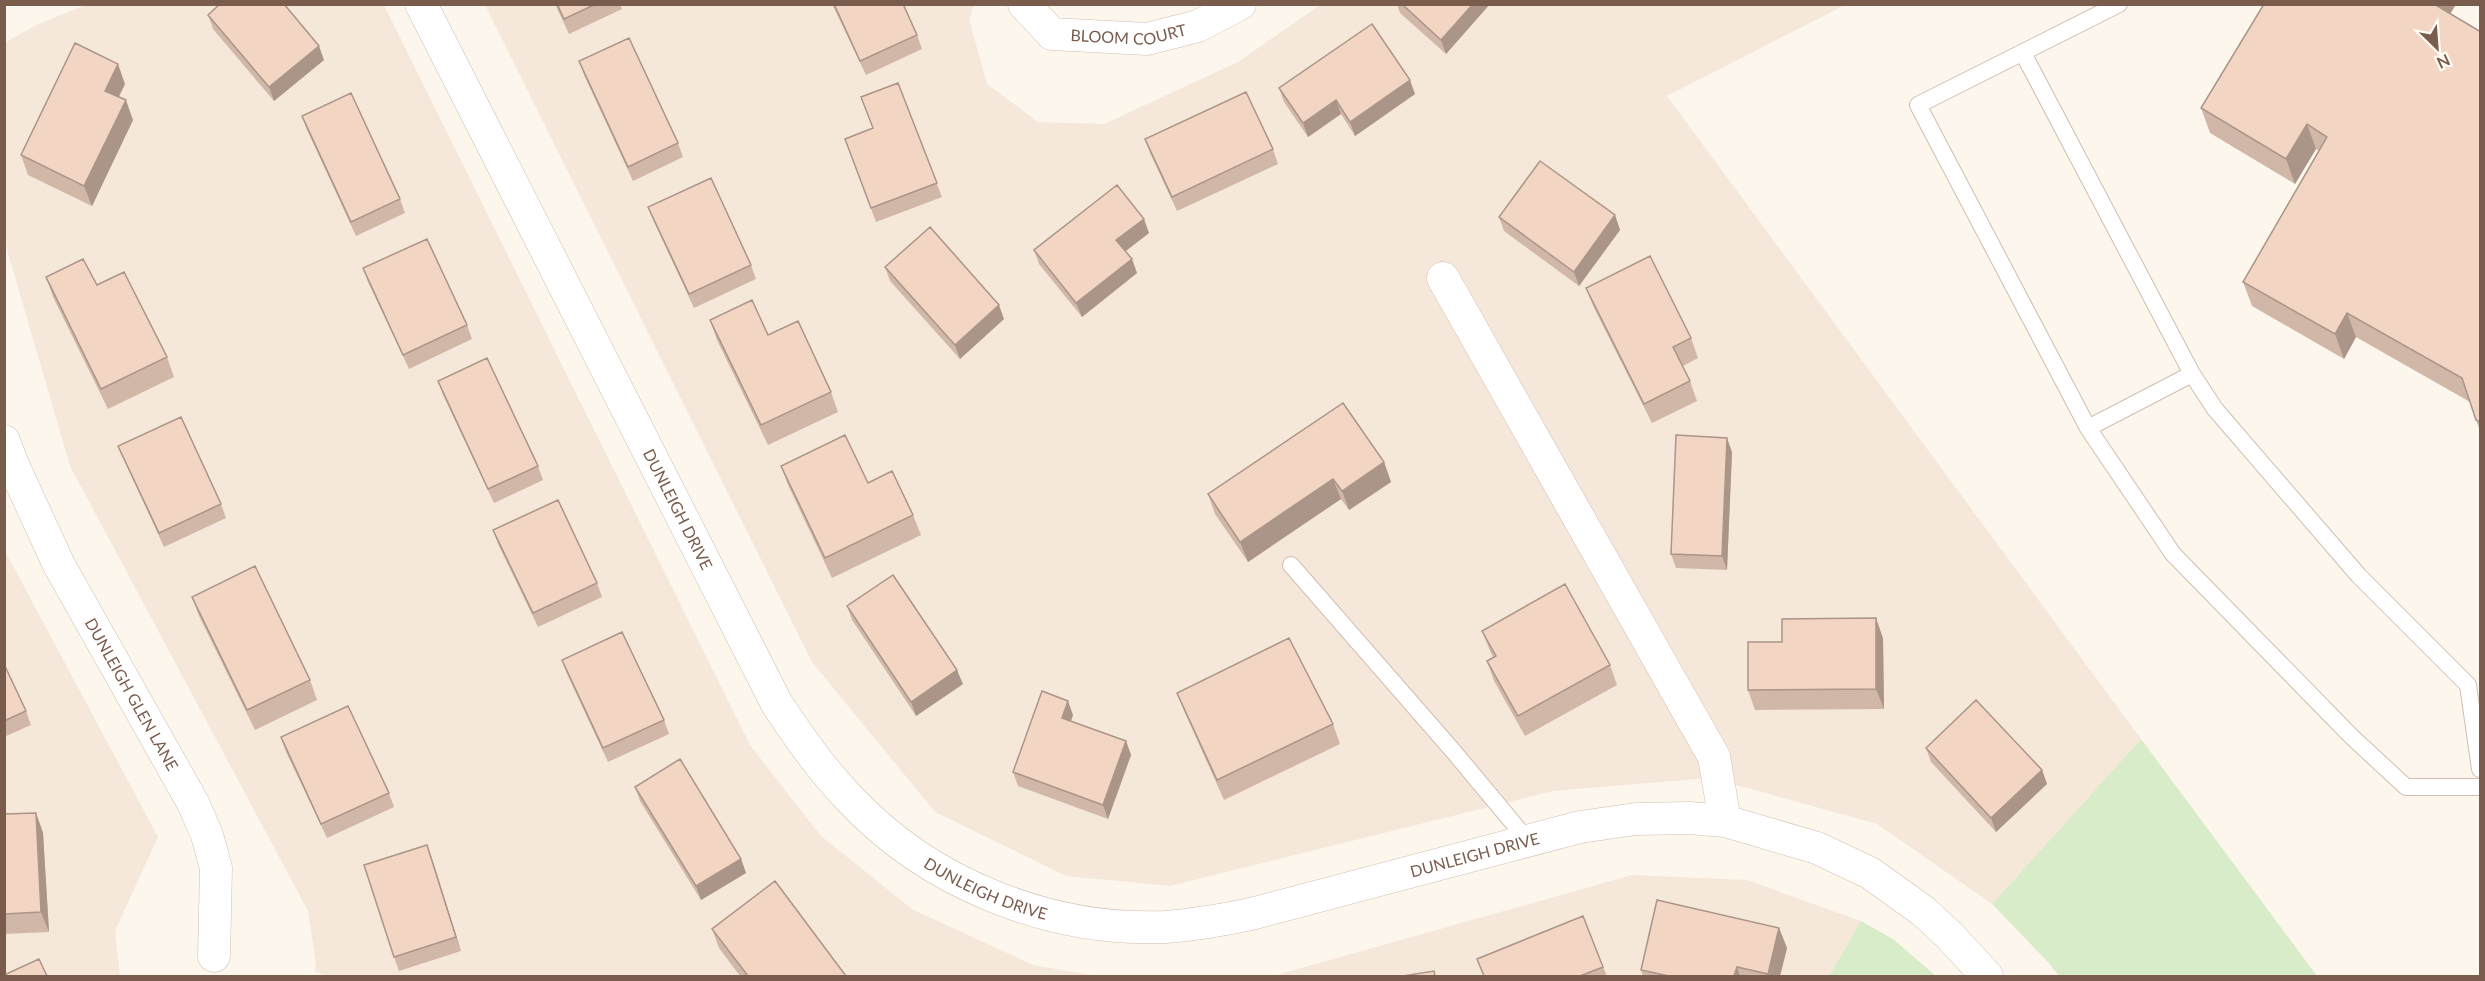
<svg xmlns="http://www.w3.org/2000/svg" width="2485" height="981" viewBox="0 0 2485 981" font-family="Lato,sans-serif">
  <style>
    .residential { fill: #f5e8da }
    .green { fill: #d8ecc9 }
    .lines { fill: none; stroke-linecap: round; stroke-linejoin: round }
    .service-casing { stroke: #d1beb0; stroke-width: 18 }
    .minor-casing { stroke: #d1beb0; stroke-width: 33 }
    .service { stroke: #fff; stroke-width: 16 }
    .minor { stroke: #fff; stroke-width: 32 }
    .wall { fill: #d1b7a8 }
    .shaded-wall { fill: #aa9588 }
    .building { fill: #f3d5c3; stroke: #aa9588; stroke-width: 1.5 }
    .labels { text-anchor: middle; stroke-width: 4.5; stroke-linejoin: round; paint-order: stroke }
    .street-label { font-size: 16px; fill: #7a5c4d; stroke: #fffaf3 }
  </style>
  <rect width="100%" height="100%" fill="#fdf6ec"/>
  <path class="residential" d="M86,5H384L750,745L821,836L912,909L1033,965L1097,976H327L315,972L316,964L308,911L70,466L5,243L4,43L38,24Z
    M485,5H974L969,19L987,84L1038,122L1104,124L1238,62L1320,5H1845L1667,96L2141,739L1992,904L1877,824L1711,778L1553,791L1170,886L1066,876L935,812L812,662Z
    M4,549L158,837L115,931L120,976H5Z
    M1632,875L1747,880L1861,921L1829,976H1273Z"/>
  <path class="green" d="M2141,739L2317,976H2059L2048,962L1992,904Z
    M1861,921L1893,939L1936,976H1829Z"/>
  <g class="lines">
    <defs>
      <path id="service" d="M2119,4L1918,105L2088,428L2173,554L2352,737L2406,787H2480
        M2023,53L2192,374L2215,409L2359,576L2468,685L2480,769
        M2088,428L2192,374
        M1291,565L1454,752L1528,841"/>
      <g id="minor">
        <path id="s1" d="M421,4L777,704C799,737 821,769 849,798C928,883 1049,932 1165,927C1194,925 1222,920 1251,914L1580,827L1636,819L1689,818L1725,821L1817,848L1870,873L1923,911L1949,935L1987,976"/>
        <path id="s2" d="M1024,4L1052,34L1147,39L1198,26L1240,4"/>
        <path d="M1443,278L1714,757L1725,821"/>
        <path id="s3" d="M4,441L13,465L59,565L193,803L207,835L216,868L214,956"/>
      </g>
    </defs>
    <use href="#service" class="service-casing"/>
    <use href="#minor" class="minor-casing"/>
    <use href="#service" class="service"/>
    <use href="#minor" class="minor"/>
  </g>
  <path class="wall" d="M555,4H620L622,9L569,34Z
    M832,4H903L917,35L922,49L866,75Z
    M1397,4H1490L1446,54L1400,13Z
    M2264,4H2456L2450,14L2481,32V434L2470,402L2356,337L2344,359L2252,306L2243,282L2319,151L2316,149L2295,184L2210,133L2201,108Z
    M208,15L324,60L274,101L213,29Z
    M579,61L678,143L683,157L633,181L584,75Z
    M898,83L942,197L876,222L845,139L873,128Z
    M125,84L119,97L133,120L92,206L28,175L21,155Z
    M1279,88L1415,94L1355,136L1341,114L1308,137L1284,102Z
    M302,116L400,199L405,213L356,236L307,130Z
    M1145,139L1273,149L1278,164L1177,211L1150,153Z
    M648,207L751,265L756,279L694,308L654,222Z
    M1615,215L1620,230L1579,286L1504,231L1499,217Z
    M1149,233L1125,251L1137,273L1082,317L1039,264L1034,250Z
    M885,267L1004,319L960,359L890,281Z
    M363,268L467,325L472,339L409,369L368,282Z
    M46,277L97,285L167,357L174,377L108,409L53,297Z
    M1586,288L1691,338L1698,358L1683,366L1690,381L1697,401L1652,423L1594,308Z
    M710,320L768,335L831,392L838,412L768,445L717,340Z
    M438,381L538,466L543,480L494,503L443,395Z
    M118,446L221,504L226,518L164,547L124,460Z
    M1732,452L1727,570L1676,568L1671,554Z
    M1384,462L1391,482L1349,510L1341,499L1248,562L1215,514L1208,494Z
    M781,466L868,483L913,515L921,535L832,578L788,485Z
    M493,530L597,583L602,597L538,627L498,544Z
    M192,597L310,680L317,700L255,730L199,616Z
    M847,606L963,684L916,716L852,620Z
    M1482,631L1610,665L1617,685L1525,736L1494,681L1487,661L1493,657L1490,651Z
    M1883,638L1884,709L1755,710L1748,690L1782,642Z
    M562,660L664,720L669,734L608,762L567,674Z
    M4,664L26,711L31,725L4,737Z
    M1177,693L1333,724L1340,744L1224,800L1185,713Z
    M1073,715L1071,721L1126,741L1131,755L1108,819L1018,786L1013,772Z
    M281,737L389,793L394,807L327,838L286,752Z
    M1926,748L2042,770L2047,784L1996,832L1931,762Z
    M635,787L741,859L746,873L701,900L640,801Z
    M36,813L43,833L49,932L4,934V814Z
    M432,859L461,951L399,971L394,957Z
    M1779,928L1787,948L1780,976H1643L1641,970Z
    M712,929L846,976H740L719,948Z
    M1603,967L1607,976H1484Z"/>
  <path class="shaded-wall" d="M1473,4H1490L1446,54L1441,40Z
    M2433,4H2456L2442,28Z
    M319,46L324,60L274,101L269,87Z
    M118,64L125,84L112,110L105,91Z
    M1410,80L1415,94L1355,136L1350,122Z
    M126,100L133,120L92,206L84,186Z
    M1336,100L1341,114L1308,137L1303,123Z
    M2307,124L2316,149L2295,184L2286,159Z
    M1615,215L1620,230L1579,286L1574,272Z
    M1144,219L1149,233L1122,254L1116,240Z
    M1132,259L1137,273L1082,317L1076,303Z
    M999,305L1004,319L960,359L955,345Z
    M2347,313L2356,337L2344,359L2335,334Z
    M1727,438L1732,452L1727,570L1722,556Z
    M1384,462L1391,482L1349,510L1342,491Z
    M1333,479L1341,499L1248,562L1240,542Z
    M1876,618L1883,638L1884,709L1876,689Z
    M957,670L963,684L916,716L911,702Z
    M1068,701L1073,715L1067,732L1062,718Z
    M1126,741L1131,755L1108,819L1103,805Z
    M2042,770L2047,784L1996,832L1991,818Z
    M36,813L43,833L49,932L41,912Z
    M427,845L432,859L461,951L456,937Z
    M741,859L746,873L701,900L696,886Z
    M1779,928L1787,948L1780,976H1769L1768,974Z
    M1737,967L1740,976H1734Z"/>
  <path class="building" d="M220,4H284L319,46L269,87L208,15Z
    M557,4H596L564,19Z
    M834,4H903L917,35L860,61Z
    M1402,4H1473L1441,40Z
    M2264,4H2434L2481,32V423L2476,420L2462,378L2347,313L2335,334L2243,282L2327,137L2307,124L2286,159L2201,108Z
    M1372,24L1410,80L1350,122L1336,100L1303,123L1279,88Z
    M629,38L678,143L628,167L579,61Z
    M75,43L118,64L105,91L126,100L84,186L21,155Z
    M898,83L937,183L871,208L845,139L873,128L861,97Z
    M1246,92L1273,149L1172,197L1145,139Z
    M351,93L400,199L351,222L302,116Z
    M1540,161L1615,215L1574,272L1499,217Z
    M711,178L751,265L689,294L648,207Z
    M1117,185L1144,219L1116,240L1132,259L1076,303L1034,250Z
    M930,227L999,305L955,345L885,267Z
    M427,239L467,325L403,355L363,268Z
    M1650,256L1691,338L1673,347L1690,381L1644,404L1586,288Z
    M83,259L97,285L124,272L167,357L101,389L46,277Z
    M752,300L768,335L798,321L831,392L761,425L710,320Z
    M487,358L538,466L488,489L438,381Z
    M1343,403L1384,462L1342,491L1333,479L1240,542L1208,494Z
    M181,417L221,504L159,533L118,446Z
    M845,435L868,483L892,471L913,515L825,558L781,466Z
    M1676,435L1727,438L1722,556L1671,554Z
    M558,500L597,583L533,613L493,530Z
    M255,566L310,680L247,710L192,597Z
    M893,575L957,670L911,702L847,606Z
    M1565,584L1610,665L1518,716L1487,661L1496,656L1482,631Z
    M1876,618V689L1748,690V642H1782V619Z
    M622,632L664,720L603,748L562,660Z
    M1289,638L1333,724L1217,780L1177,693Z
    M4,664L26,711L4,721Z
    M1042,691L1068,701L1062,718L1126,741L1103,805L1013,772Z
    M1976,700L2042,770L1991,818L1926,748Z
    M348,706L389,793L321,824L281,737Z
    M680,759L741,859L696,886L635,787Z
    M36,813L41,912L4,914V814Z
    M427,845L456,937L394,957L364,865Z
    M775,881L846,976H748L712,929Z
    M1657,900L1779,928L1768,974L1737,967L1734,976H1669L1641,970Z
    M1583,916L1603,967L1580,976H1484L1477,959Z
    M39,959L47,976H4V975Z
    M1434,971L1435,976H1403Z"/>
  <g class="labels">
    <g class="street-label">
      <text dy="6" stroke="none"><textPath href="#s2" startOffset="118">BLOOM COURT</textPath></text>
      <text dy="6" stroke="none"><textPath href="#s1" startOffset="567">DUNLEIGH DRIVE</textPath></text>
      <text dy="6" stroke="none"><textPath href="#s3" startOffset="284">DUNLEIGH GLEN LANE</textPath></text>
      <text dy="6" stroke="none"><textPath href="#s1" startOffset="1574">DUNLEIGH DRIVE</textPath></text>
      <text dy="6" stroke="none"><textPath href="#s1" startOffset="1070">DUNLEIGH DRIVE</textPath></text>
    </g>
  </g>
  <rect width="2485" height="981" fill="none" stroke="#7a5c4d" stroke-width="12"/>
  <g transform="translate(2437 48) rotate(155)" stroke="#fffaf3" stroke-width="4.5" paint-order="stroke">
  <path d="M0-4.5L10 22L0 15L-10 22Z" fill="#7a5c4d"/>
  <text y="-9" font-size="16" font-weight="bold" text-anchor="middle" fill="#7a5c4d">N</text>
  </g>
</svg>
